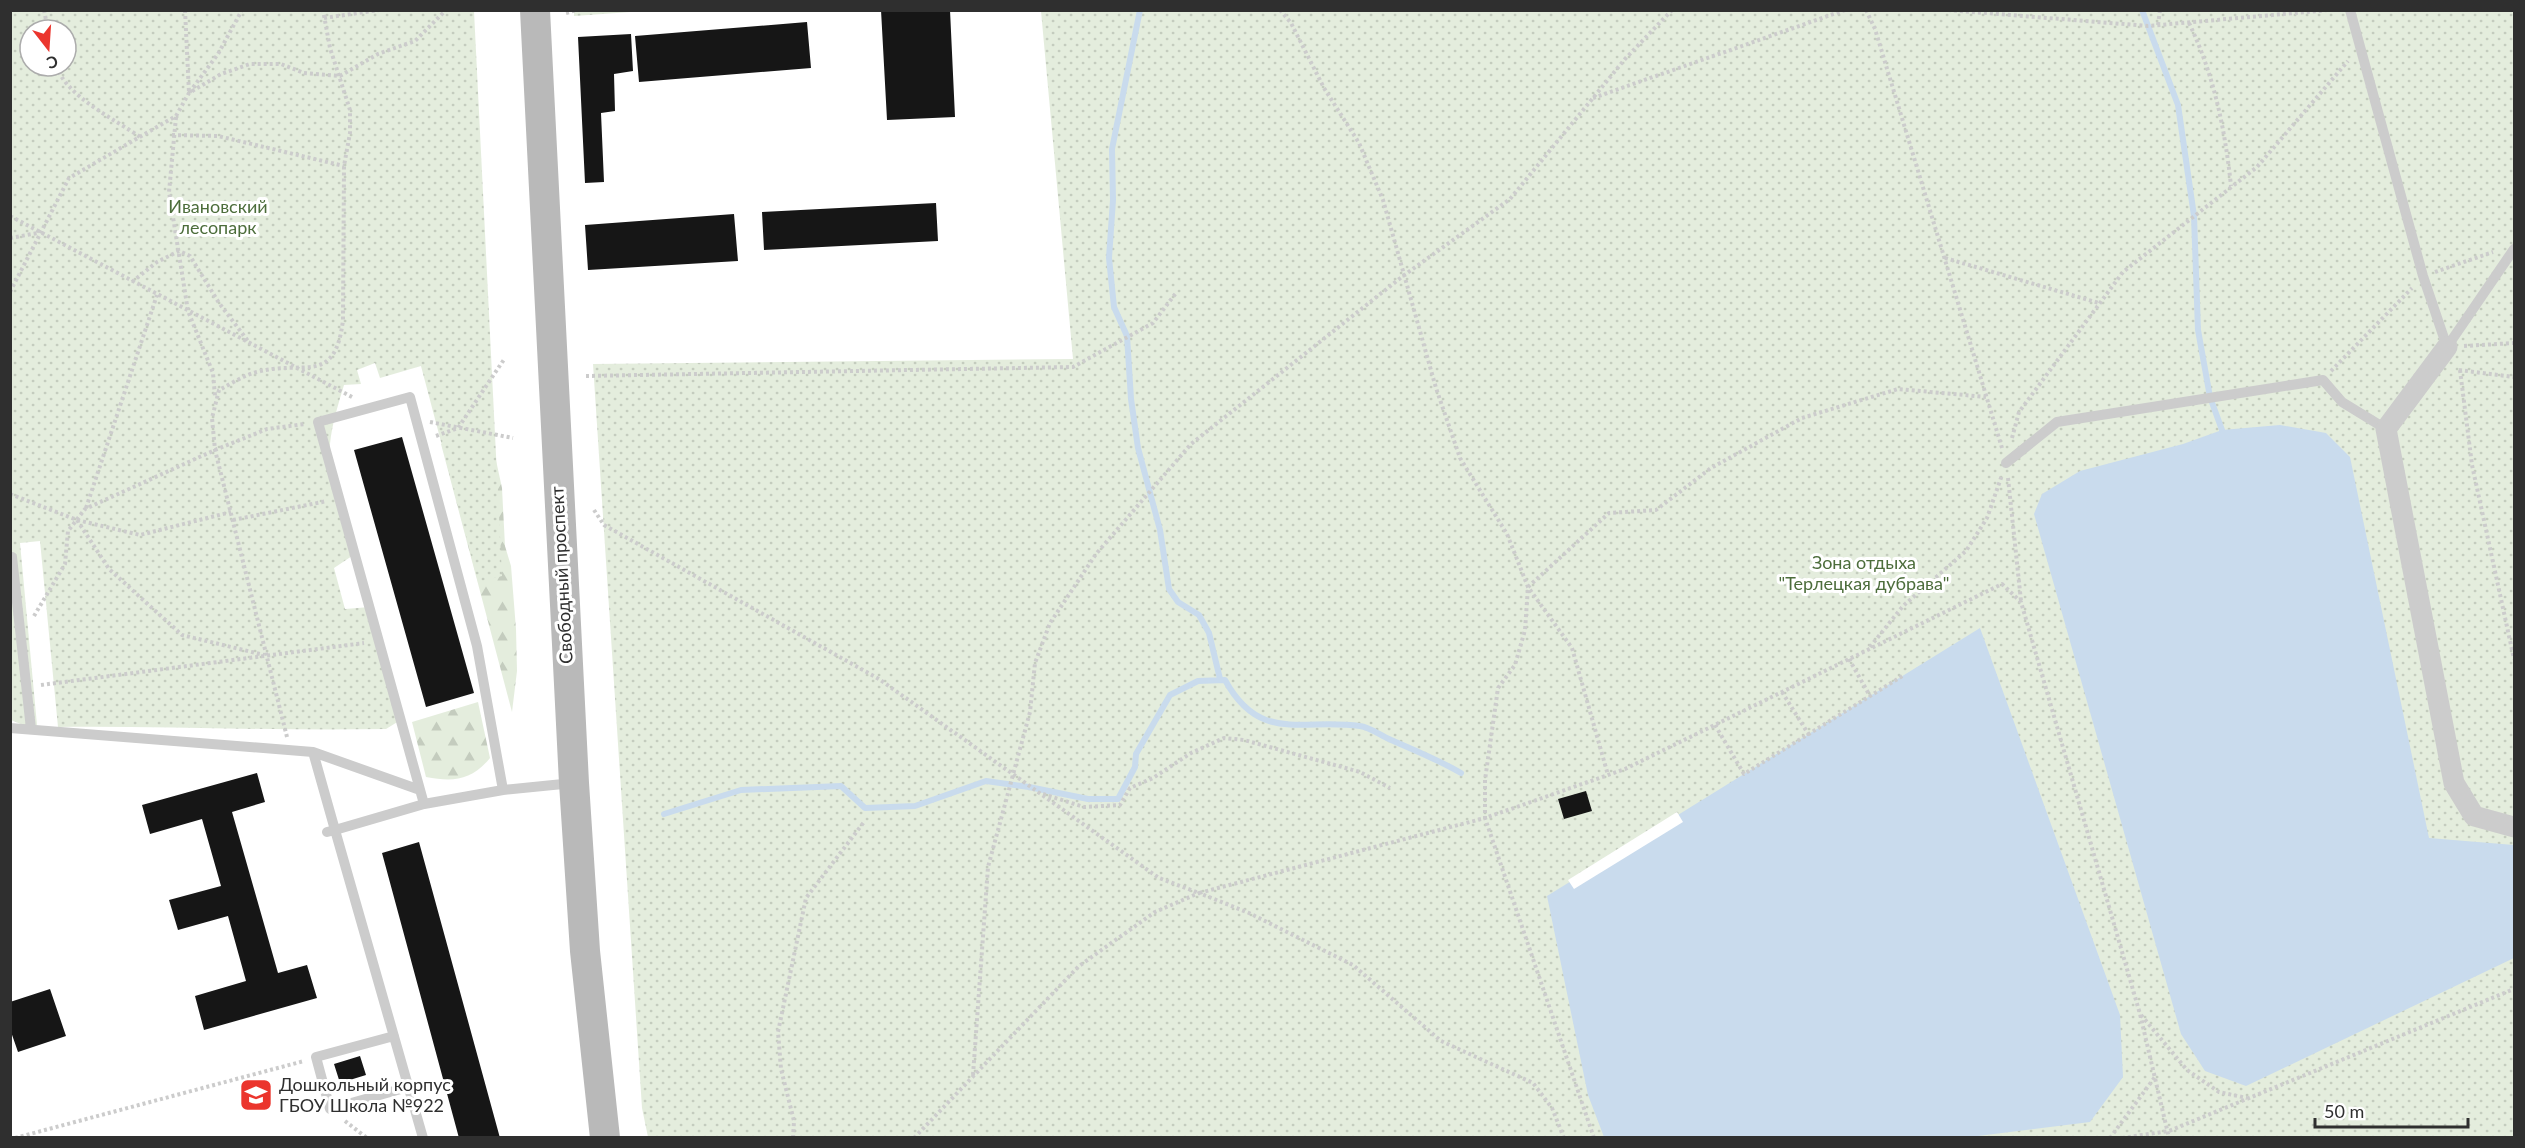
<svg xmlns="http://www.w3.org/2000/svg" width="2525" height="1148" viewBox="0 0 2525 1148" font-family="Lato,sans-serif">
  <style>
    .forest { fill: url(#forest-firs) }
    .park { fill: url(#park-dots); fill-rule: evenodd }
    .water { fill: #c9dbed }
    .pier { fill: #fff }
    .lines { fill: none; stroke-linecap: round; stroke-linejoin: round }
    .stream { stroke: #c9dbed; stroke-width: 6 }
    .building { fill: #161616 }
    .path { stroke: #ccc; stroke-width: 4; stroke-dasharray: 3 3; stroke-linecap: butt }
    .lane { stroke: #ccc; stroke-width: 10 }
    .street { stroke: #ccc; stroke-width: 21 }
    .secondary { stroke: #b9b9b9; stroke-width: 30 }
    .labels { text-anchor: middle; stroke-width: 6; stroke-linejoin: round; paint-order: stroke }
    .park-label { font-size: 18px; fill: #4c6d3b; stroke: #fff }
    .street-label { font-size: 18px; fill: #2f2f2f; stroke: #fff }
    .poi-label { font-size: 18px; fill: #2f2f2f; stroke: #fff; text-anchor: start }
  </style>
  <defs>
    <pattern id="forest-firs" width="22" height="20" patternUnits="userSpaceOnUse" patternTransform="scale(1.5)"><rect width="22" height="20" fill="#e4eddd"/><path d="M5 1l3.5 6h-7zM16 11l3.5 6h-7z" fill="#c4ccbe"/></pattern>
    <pattern id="park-dots" width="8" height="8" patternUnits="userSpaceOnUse" patternTransform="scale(1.5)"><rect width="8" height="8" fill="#e4eddd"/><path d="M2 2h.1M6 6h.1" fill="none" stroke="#c4ccbe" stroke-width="1.8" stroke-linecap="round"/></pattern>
  </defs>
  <rect width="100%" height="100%" fill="#fff"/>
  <path class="forest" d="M476,438L494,451L502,488L505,546L511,566L516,629L517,671L512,712L441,444Z
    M478,702L490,758C471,781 453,782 426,777L412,722Z"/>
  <path class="park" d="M11,11H474L502,576L478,582L421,366L380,378L375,363L357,370L361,384L344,385C338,405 332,424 330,444C327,472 347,525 355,554L334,568L345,609L370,607L399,721L386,729C277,731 168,726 58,727L40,541L20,543L37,725H23L11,720ZM30,30H66V66H30Z
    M574,11V10L645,11L574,16Z
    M1041,11H2514V1137H648L642,1108L593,364L1073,359Z"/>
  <path class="water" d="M2280,425L2326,433L2350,457L2429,838L2514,845V958L2246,1086L2205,1071L2181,1034L2034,514L2042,494L2080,471L2183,444L2222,430Z
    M1980,628L2120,1015L2123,1077L2090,1122L1970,1137H1604L1588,1095L1547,896Z"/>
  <path class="pier" d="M1677,812L1683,822L1574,889L1568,880Z"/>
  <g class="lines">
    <path class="stream" d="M1140,10L1112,149L1113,200L1109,258L1114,307L1127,336L1131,399L1138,448L1160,530L1169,589L1178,602L1199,615L1209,633L1220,679
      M2142,10L2178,105L2194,216L2198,330L2210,397L2222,430
      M664,814L741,790L841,786L865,808L915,806L986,781L1029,787L1088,799H1118L1135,767L1136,754L1170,695L1198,681L1225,680C1260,744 1302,718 1360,726C1369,727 1380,735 1389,739C1414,750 1437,759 1461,773"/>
  </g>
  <path class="building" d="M881,10H950L955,117L887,120Z
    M807,22L811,68L639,82L635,36Z
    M631,34L633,71L614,74L615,111L601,113L604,182L585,183L578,37Z
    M936,203L938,241L764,250L762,212Z
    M734,214L738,261L588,270L585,225Z
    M402,437L474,693L426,707L354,450Z
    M257,773L265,802L232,812L278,973L307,965L317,998L204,1030L195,996L246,981L228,916L178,930L169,900L221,886L202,819L150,834L142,805Z
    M1586,791L1592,811L1564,819L1558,799Z
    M419,842L500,1138H459L382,853Z
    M50,989L66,1036L18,1052L10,1029V1002Z
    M360,1056L366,1075L340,1083L334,1064Z"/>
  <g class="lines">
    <path class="path" d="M44,10L48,30
      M185,10L189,93L218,54L242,10
      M1280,10L1291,23L1324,88L1359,143L1383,200L1436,388L1460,458L1507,534L1528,587L1572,648L1608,775
      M1866,10L1875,29L2002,448
      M1948,10L2148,26L2329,10
      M566,13L577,10
      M324,18L379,10
      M2189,23C2214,75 2225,129 2231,186
      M2158,25L2160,10
      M57,66C64,95 116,120 140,137
      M1593,98L1845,10
      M176,117L169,192L188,311L213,373L215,396
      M172,135L218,136L344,166
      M10,216L352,397
      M10,238L38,233
      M1945,258L2099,303
      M2435,272L2493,252
      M132,282L157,262L179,251L190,256L219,303L248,341
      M10,292L69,178L176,116L189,93L221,74L250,64H281L304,73L340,76L378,54L415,41L446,10
      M2464,346L2514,343
      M2459,370L2514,377
      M2460,370L2472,465L2514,659
      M2331,371L2412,288
      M586,376L1073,367L1153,323L1176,293
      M430,422L513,438
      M436,436L458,428L505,358
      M2012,438L2019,412L2123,272L2257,167L2348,61
      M2008,478L2021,601
      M10,494L77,520L140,535L231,512
      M86,508L157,295
      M594,510L604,525L879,679L1159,878L1199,893L1485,818V780L1498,688L1515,665L1525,630L1528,587L1609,513L1656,510L1711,468L1802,418L1898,389L1986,397
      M77,520L109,569L182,635L264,655
      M233,520L327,501
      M34,616L65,564L68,531L85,509L215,450L267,429L305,424
      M1870,647L1903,606L1966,551L1987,518L2002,475
      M1849,659L1870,696
      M41,685L364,643
      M1782,692L1809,735
      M1715,725L1744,774L1904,675
      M287,737L215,450L212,418L219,390C231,384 244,375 257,372C304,359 335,387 343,320L344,166L350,133V110L330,48L323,10
      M1043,794L1084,807L1120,805L1130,788L1153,778L1191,753L1224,738L1244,740L1360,772L1390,788
      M2141,1015L2187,1070L2219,1092L2247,1098
      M973,1075L988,867L1030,712L1035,663L1050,623L1096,554L1191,444L1403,276L1510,199L1625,59L1672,10
      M345,1121L367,1138
      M15,1138L304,1061
      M793,1138L794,1121L781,1069L778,1032L806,898L864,822
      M914,1138L1079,966L1155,912L1199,893L1249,913L1353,965L1441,1041L1533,1083L1552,1108L1564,1138
      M1594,1138L1485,818L1625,769L2002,584L2021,602L2140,1014L2169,1138
      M2110,1138L2155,1077
      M2122,1138L2169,1131L2514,989"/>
    <path class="lane" d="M2350,10L2423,276L2447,347
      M2447,347L2514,249
      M2006,463L2057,422L2323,380L2342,402L2386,429
      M12,557L31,729
      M10,728L313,752L420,790
      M313,752L335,830L327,832
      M424,804L318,422L410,397L477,646L503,790
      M394,1036L316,1057L330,1109L408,1087
      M423,1138L335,830L424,804L503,790L573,783"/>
    <path class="street" d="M2447,347L2386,429L2454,783L2474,816L2514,827"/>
    <path class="secondary" d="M535,10L574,783L585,951L605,1138"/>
  </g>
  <defs>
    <symbol id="school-square" viewBox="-11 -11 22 22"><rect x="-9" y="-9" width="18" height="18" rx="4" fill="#eb352d" stroke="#fff"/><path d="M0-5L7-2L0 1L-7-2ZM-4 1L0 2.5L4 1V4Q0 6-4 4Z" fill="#fff"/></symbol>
  </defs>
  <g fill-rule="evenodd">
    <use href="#school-square" x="237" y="1076" width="38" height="38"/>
  </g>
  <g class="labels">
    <g class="park-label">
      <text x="218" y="213">Ивановский<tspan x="218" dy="21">лесопарк</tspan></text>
      <text x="1864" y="569">Зона отдыха<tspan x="1864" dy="21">"Терлецкая дубрава"</tspan></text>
    </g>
    <g class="street-label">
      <text transform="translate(562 575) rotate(-93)" y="6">Свободный проспект</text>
    </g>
    <g class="poi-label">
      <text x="279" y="1091">Дошкольный корпус<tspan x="279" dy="21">ГБОУ Школа №922</tspan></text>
    </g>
  </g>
  <rect width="2525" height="1148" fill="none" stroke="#2f2f2f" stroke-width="24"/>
  <g transform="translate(48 48) rotate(163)"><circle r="28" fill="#ffffff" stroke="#acacac" stroke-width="1.5"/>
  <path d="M0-4.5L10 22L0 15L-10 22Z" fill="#eb352d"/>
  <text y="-9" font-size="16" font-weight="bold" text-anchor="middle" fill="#2f2f2f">С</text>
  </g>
  <path d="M2315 1118v9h153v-9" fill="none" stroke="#2f2f2f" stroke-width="3"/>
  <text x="2324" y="1118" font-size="18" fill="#2f2f2f" stroke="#ffffff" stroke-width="4.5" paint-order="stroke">50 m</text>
</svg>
